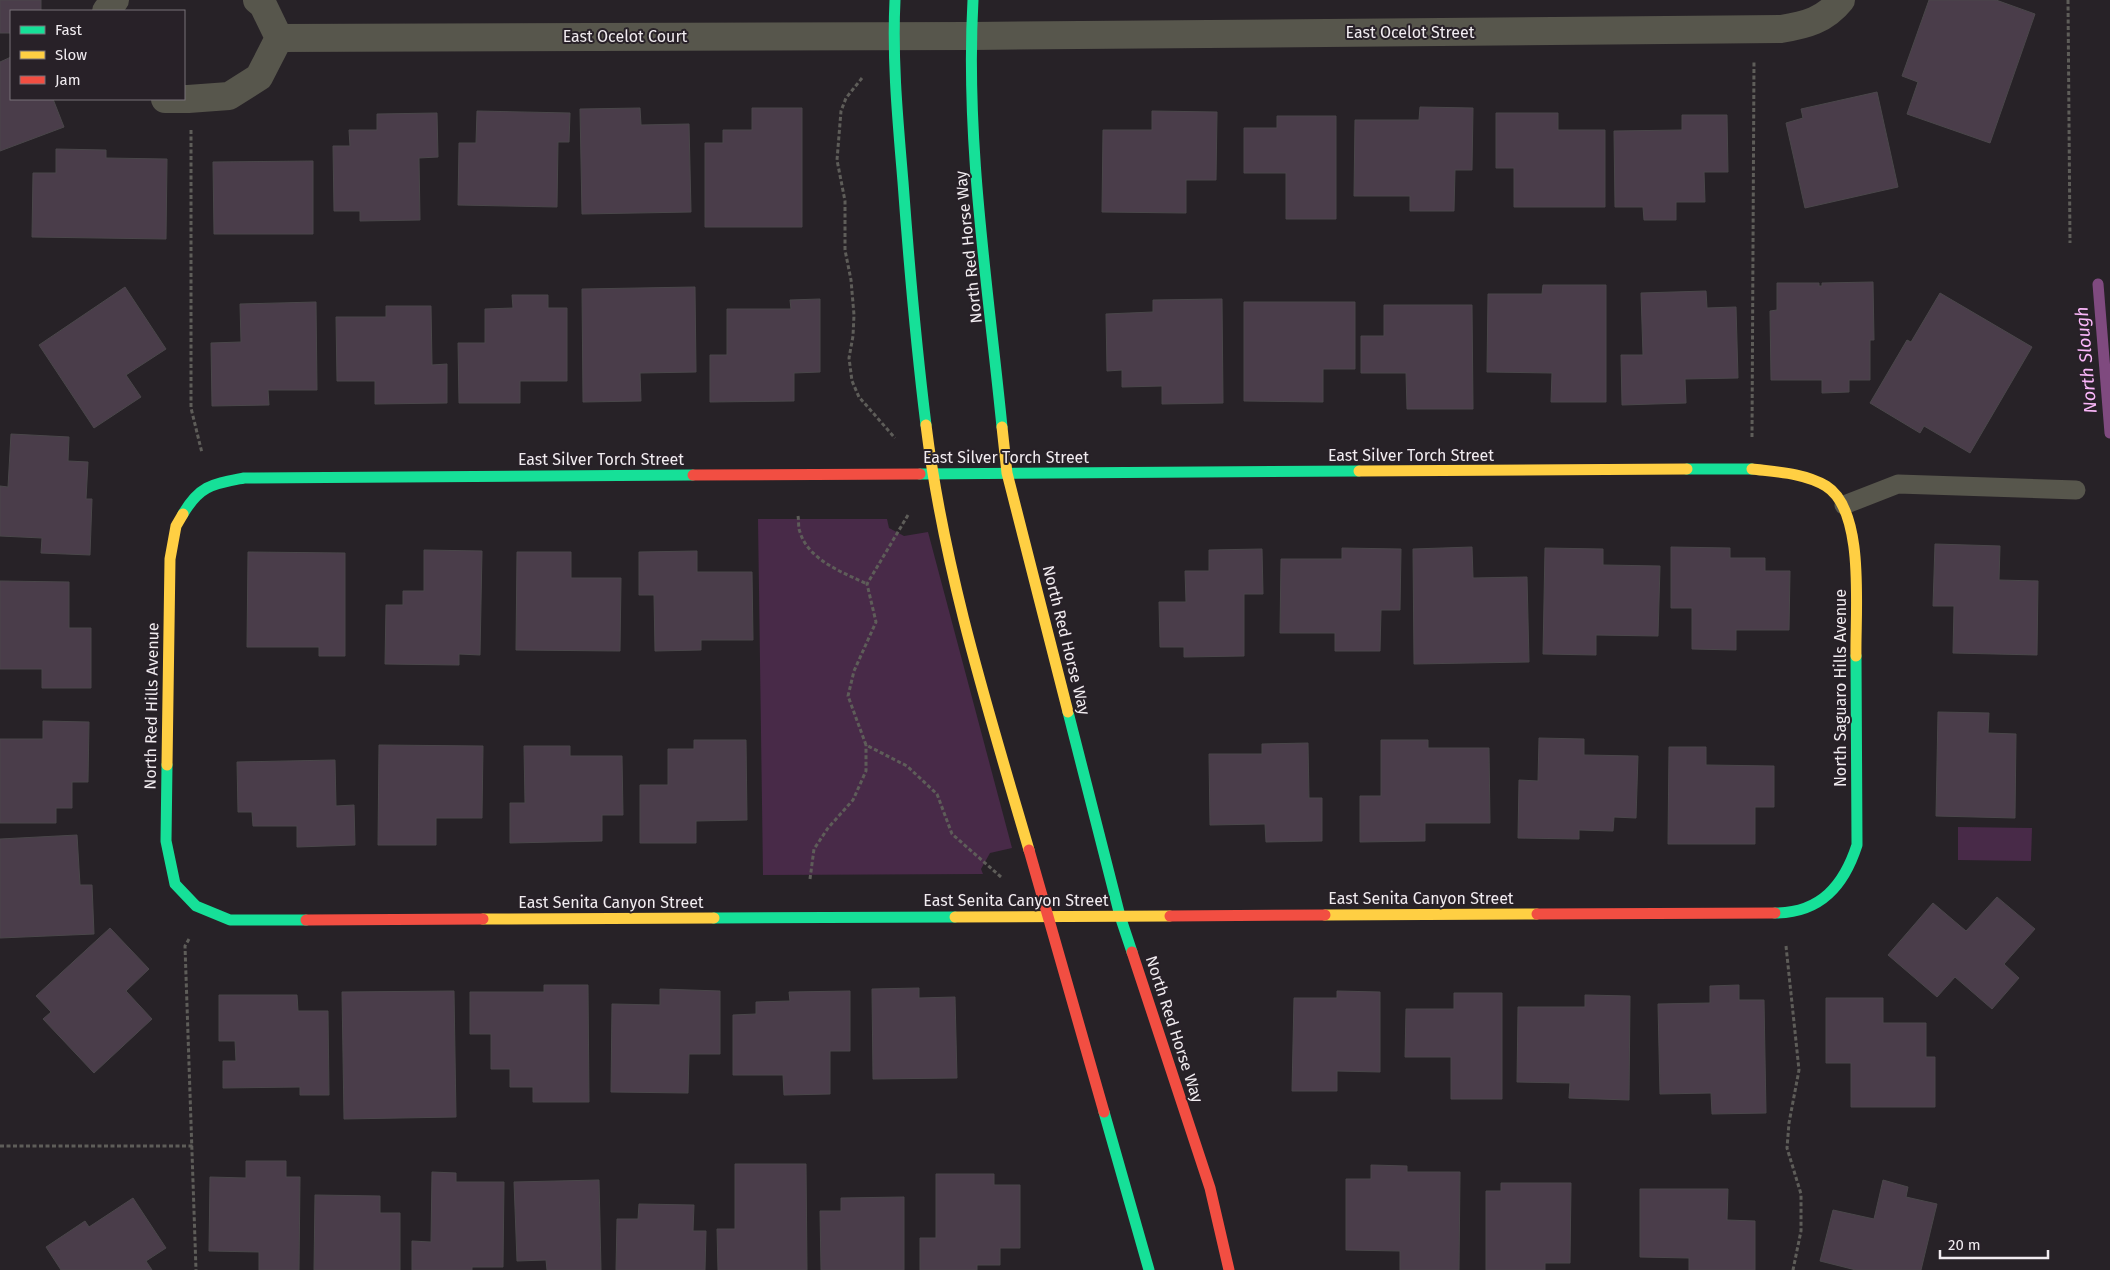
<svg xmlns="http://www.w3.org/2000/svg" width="2110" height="1270" viewBox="0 0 2110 1270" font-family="'Fira Sans',sans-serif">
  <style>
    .green { fill: #482a48 }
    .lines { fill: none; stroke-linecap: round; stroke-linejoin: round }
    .stream { stroke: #7f4a7f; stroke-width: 11 }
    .building { fill: #4a3d4a; stroke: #4a474a }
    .path { stroke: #5e5d59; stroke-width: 3; stroke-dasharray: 4 2.5; stroke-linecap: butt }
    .lane { stroke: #57564c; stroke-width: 19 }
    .street { stroke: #57564c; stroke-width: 28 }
    .fast { stroke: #16e098; stroke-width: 11 }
    .slow { stroke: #ffcf43; stroke-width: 11 }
    .jam { stroke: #f24e42; stroke-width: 11 }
    .labels { text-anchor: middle; stroke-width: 4; stroke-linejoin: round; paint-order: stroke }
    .street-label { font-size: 16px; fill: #f1ecf0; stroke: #282128 }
    .water-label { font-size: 18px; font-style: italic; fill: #fab7f9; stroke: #282128 }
  </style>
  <rect width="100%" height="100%" fill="#272227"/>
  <path class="green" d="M758,519H887L889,528L904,536L928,532L1012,848L990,853L981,869L983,874L763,875Z
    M1958,827L2032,828L2031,861L1958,860Z"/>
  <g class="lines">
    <path class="stream" d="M2098,284L2110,433"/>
  </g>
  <path class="building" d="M0,0H41V11H11V33H0Z
    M1929,0H1996L2035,14L1990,143L1907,114L1918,82L1902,76Z
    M11,57V99H53L64,127L0,151V62Z
    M1877,92L1898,187L1805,208L1786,123L1803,118L1801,109Z
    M1420,107L1473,108L1472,170H1455L1454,211H1410V196H1354L1355,120H1419Z
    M640,108L641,125L689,124L691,212L582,214L580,109Z
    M752,108H802V227H705V143H723V130H752Z
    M477,111L570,113L569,142H558L557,207L458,205L459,143H476Z
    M1152,111L1217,112L1216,180H1186V213L1102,212L1103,130H1152Z
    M437,113L438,157L419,158L420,220L360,221V211H334L333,146H350L349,130H377V114Z
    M1496,113H1558V130H1605V207H1514V168H1496Z
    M1682,115H1727L1728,172H1704L1705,202H1676V220H1644L1643,207H1615L1614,131L1682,130Z
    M1277,116H1336V219H1286V173H1244V128H1277Z
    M56,149L106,150V158L167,159L166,239L32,237L33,173H56Z
    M313,161V234H214L213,162Z
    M1873,282L1874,340H1870V380H1849V392L1822,393V380H1771L1770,311L1777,310V283H1819V286H1822V283Z
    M1543,285H1606V402H1551L1552,373L1487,372L1488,294H1542Z
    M125,287L166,349L126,375L141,397L94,428L39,345Z
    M695,287L696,372L640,373L641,401L583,402L582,289Z
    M1706,291L1707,308L1736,307L1738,378L1685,379L1686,403L1622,405L1621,355H1643L1641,293Z
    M1940,293L2032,347L1970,453L1924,426L1920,433L1870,403L1907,340L1911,342Z
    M512,295H548V308H567V381H520V403H459L458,343H485V309L513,308Z
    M820,299V372L794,373V401L710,402V355H727V309H791L790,300Z
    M1222,299L1223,403L1162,404V386L1122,387V370L1107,371L1106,314L1153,312V300Z
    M316,302L317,390H268L269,405L212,406L211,343L241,342L240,304Z
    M1244,302H1355V369H1323V402L1244,401Z
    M1384,305H1472L1473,409H1407L1406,373H1361V336H1384Z
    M386,306H431L432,365L447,364V403L375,404V381H337L336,317H386Z
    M11,434L69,437L68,461L88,462L86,499H92L90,555L41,553L42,538L0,536V486L8,487Z
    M1935,544L2000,546L1999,580L2038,581L2037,655L1953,653L1954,606H1933Z
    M1472,547L1473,578L1527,577L1529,662L1414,664L1413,549Z
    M1671,547L1730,548V558H1765V571H1790L1789,630H1736V650L1692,649V608H1671Z
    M1342,548L1401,549L1400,610H1381L1380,651H1335V633H1280L1281,559H1342Z
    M1545,548L1603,549V565L1660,566L1658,636L1596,635V655L1543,654Z
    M1262,549L1263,594H1244V656L1184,657V647H1160L1159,602H1186L1185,571H1209V550Z
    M424,550L482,551L480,655L459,654V665L385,664L386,605H403V591H424Z
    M697,551V572H752L753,640H701V650L655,651L654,595H639V552Z
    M248,552L345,553V656H319V647H247Z
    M517,552H571V578H621L620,651L516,650Z
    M0,581L69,582V628H91V688H42V669H0Z
    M1938,712L1989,713L1988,733L2016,734L2015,818L1936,816Z
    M43,721L89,722L88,782H72V808H56V823H0V739H43Z
    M1539,738L1584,739V755L1638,756L1636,818L1614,817L1613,831L1579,830V839L1518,838L1519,780L1538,781Z
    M694,740H746L747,820L696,821V843H640V785H668V749H694Z
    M1381,740H1428V748H1489L1490,823H1425V841L1360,842V796H1381Z
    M1308,743L1309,798H1322V841L1266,842L1265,824L1210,825L1209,754H1262V744Z
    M379,745L483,746L482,818H436V845H378Z
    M524,746H570V756H622L623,815H602V841L510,843V803H525Z
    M1669,747H1706V765L1774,766V807H1755V844H1668Z
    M335,760L336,806L354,805L355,845L297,847V826H253L252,812H238L237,762Z
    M77,835L80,885H92L94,934L0,938V839Z
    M1997,897L2035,929L2004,964L2019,978L1992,1009L1955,977L1937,997L1888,955L1933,903L1966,931Z
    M110,928L149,969L126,991L152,1019L94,1073L43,1019L51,1012L36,996Z
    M544,985H588L589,1102H533V1087H510V1069H491V1034H470V992H544Z
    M1739,985V1000H1764L1766,1113L1712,1114L1711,1093L1660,1094L1658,1004L1710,1003V986Z
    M919,988V998L955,997L957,1078L873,1079L872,989Z
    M660,989L720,991V1054H689L688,1093L611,1092L612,1004L660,1005Z
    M454,991L456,1117L344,1119L342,992Z
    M850,991V1051H830V1094L784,1095L783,1075H733V1015L756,1014V1002L790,1001L789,992Z
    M1337,991L1380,992V1072L1337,1071V1091H1292L1294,998H1337Z
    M1454,993H1502V1099H1451V1057H1405L1406,1009H1454Z
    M219,995H297L298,1011H328L329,1095H300V1087L223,1088V1061H236L235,1041H219Z
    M1585,995L1630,996L1629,1100L1569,1098L1570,1083L1517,1082L1518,1007H1585Z
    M1826,998H1883V1023H1926V1057H1935V1107H1851V1063H1826Z
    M246,1161H286V1177H300L299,1270H259V1252L209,1251L210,1177L246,1178Z
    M735,1164H806L807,1270H718L717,1229H735Z
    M1371,1165L1407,1166V1172H1460L1459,1270H1400V1251L1346,1250V1179H1371Z
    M432,1172L456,1173V1182H504L503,1267H472V1270H412V1241L431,1242Z
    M936,1174H994V1185H1020V1248H1000V1265H977V1270H920V1238H936Z
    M599,1180L601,1270H547L546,1260L517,1261L514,1182Z
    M1883,1180L1908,1187L1906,1197L1937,1204L1921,1270H1856L1820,1261L1833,1210L1874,1219Z
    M1501,1183H1571L1570,1263H1545V1270H1486V1191H1501Z
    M1640,1189H1728L1727,1220L1755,1221V1270H1689V1258L1640,1257Z
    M315,1195L380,1196V1213H400V1270H314Z
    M904,1197V1270H821L820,1211H841V1198Z
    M133,1198L166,1248L146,1261L152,1270H61L46,1247L85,1221L89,1227Z
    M639,1204L694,1205L693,1231H706L705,1270H616L617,1219H638Z"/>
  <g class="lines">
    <path class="path" d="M2068,0L2070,243
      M862,78L846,98L841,111L837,160L845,201V250L851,280L854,315L853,336L849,358L852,381L859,397L895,438
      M191,130V408L202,453
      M1752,437L1754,60
      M908,515L867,584L876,622L854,671L848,696L866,745L907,766L937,794L952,834L1001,877
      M798,516C799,521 798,528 800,532C808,560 844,573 867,584
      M810,879L814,849L828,828L853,800L866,771V745
      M189,939L185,946L196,1270
      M1786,946L1799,1070L1789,1123L1787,1148L1801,1194V1231L1793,1270
      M0,1146H193"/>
    <path class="lane" d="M1844,505L1898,484L2076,490"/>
    <path class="street" d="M257,0L263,5L279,38
      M106,11L115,0
      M279,38L971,36L1781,29C1806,25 1825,20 1841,0
      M165,99H188L229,96L259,77L279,38"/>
    <path class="fast" d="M895,0C892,61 898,122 903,182C909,264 916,344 926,425
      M973,0C965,142 988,286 1002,427
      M1687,469H1752
      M920,474L1359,471
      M183,514C200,485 213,484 244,478L693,475
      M1068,712L1120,916L1132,952
      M167,765L166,841L175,884L196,906L230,920H306
      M1775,913C1821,913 1844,885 1857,845L1856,656
      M714,918L955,917
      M1104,1112L1149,1270"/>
    <path class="slow" d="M926,425C944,570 988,710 1029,850
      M1002,427L1007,473L1068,712
      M1752,469C1777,472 1804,473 1826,486C1866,511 1855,612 1856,656
      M1359,471L1687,469
      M167,765L170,559L176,526L183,514
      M1325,915L1537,914
      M955,917L1170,916
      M483,919L714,918"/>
    <path class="jam" d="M693,475L920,474
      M1029,850L1104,1112
      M1537,914L1775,913
      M1170,916L1325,915
      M306,920L483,919
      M1132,952L1210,1188L1229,1270"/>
  </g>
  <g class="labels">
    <g class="street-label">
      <text x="1410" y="38">East Ocelot Street</text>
      <text x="625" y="42">East Ocelot Court</text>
      <text transform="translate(968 247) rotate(-96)" y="6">North Red Horse Way</text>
      <text x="1411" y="461">East Silver Torch Street</text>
      <text x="1006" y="463">East Silver Torch Street</text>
      <text x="601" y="465">East Silver Torch Street</text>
      <text transform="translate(1067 640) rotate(76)" y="6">North Red Horse Way</text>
      <text transform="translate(1840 688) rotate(-90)" y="6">North Saguaro Hills Avenue</text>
      <text transform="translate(151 706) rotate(-89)" y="6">North Red Hills Avenue</text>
      <text x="1421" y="904">East Senita Canyon Street</text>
      <text x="1016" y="906">East Senita Canyon Street</text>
      <text x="611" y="908">East Senita Canyon Street</text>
      <text transform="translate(1175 1029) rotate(72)" y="6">North Red Horse Way</text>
    </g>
    <g class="water-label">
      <text transform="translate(2086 360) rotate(-95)" y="6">North Slough</text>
    </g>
  </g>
  <rect x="10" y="10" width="175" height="90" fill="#282128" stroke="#787278"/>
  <rect x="20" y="26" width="25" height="8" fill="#16e098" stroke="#787278"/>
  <text x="55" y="35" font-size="15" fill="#f1ecf0">Fast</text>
  <rect x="20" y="51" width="25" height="8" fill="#ffcf43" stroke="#787278"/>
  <text x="55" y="60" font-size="15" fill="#f1ecf0">Slow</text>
  <rect x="20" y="76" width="25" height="8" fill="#f24e42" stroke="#787278"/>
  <text x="55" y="85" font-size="15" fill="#f1ecf0">Jam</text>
  <path d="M1940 1250v8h108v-8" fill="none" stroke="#f1ecf0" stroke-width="2.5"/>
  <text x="1948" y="1250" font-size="15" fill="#f1ecf0" stroke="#282128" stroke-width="4" paint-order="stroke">20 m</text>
</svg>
